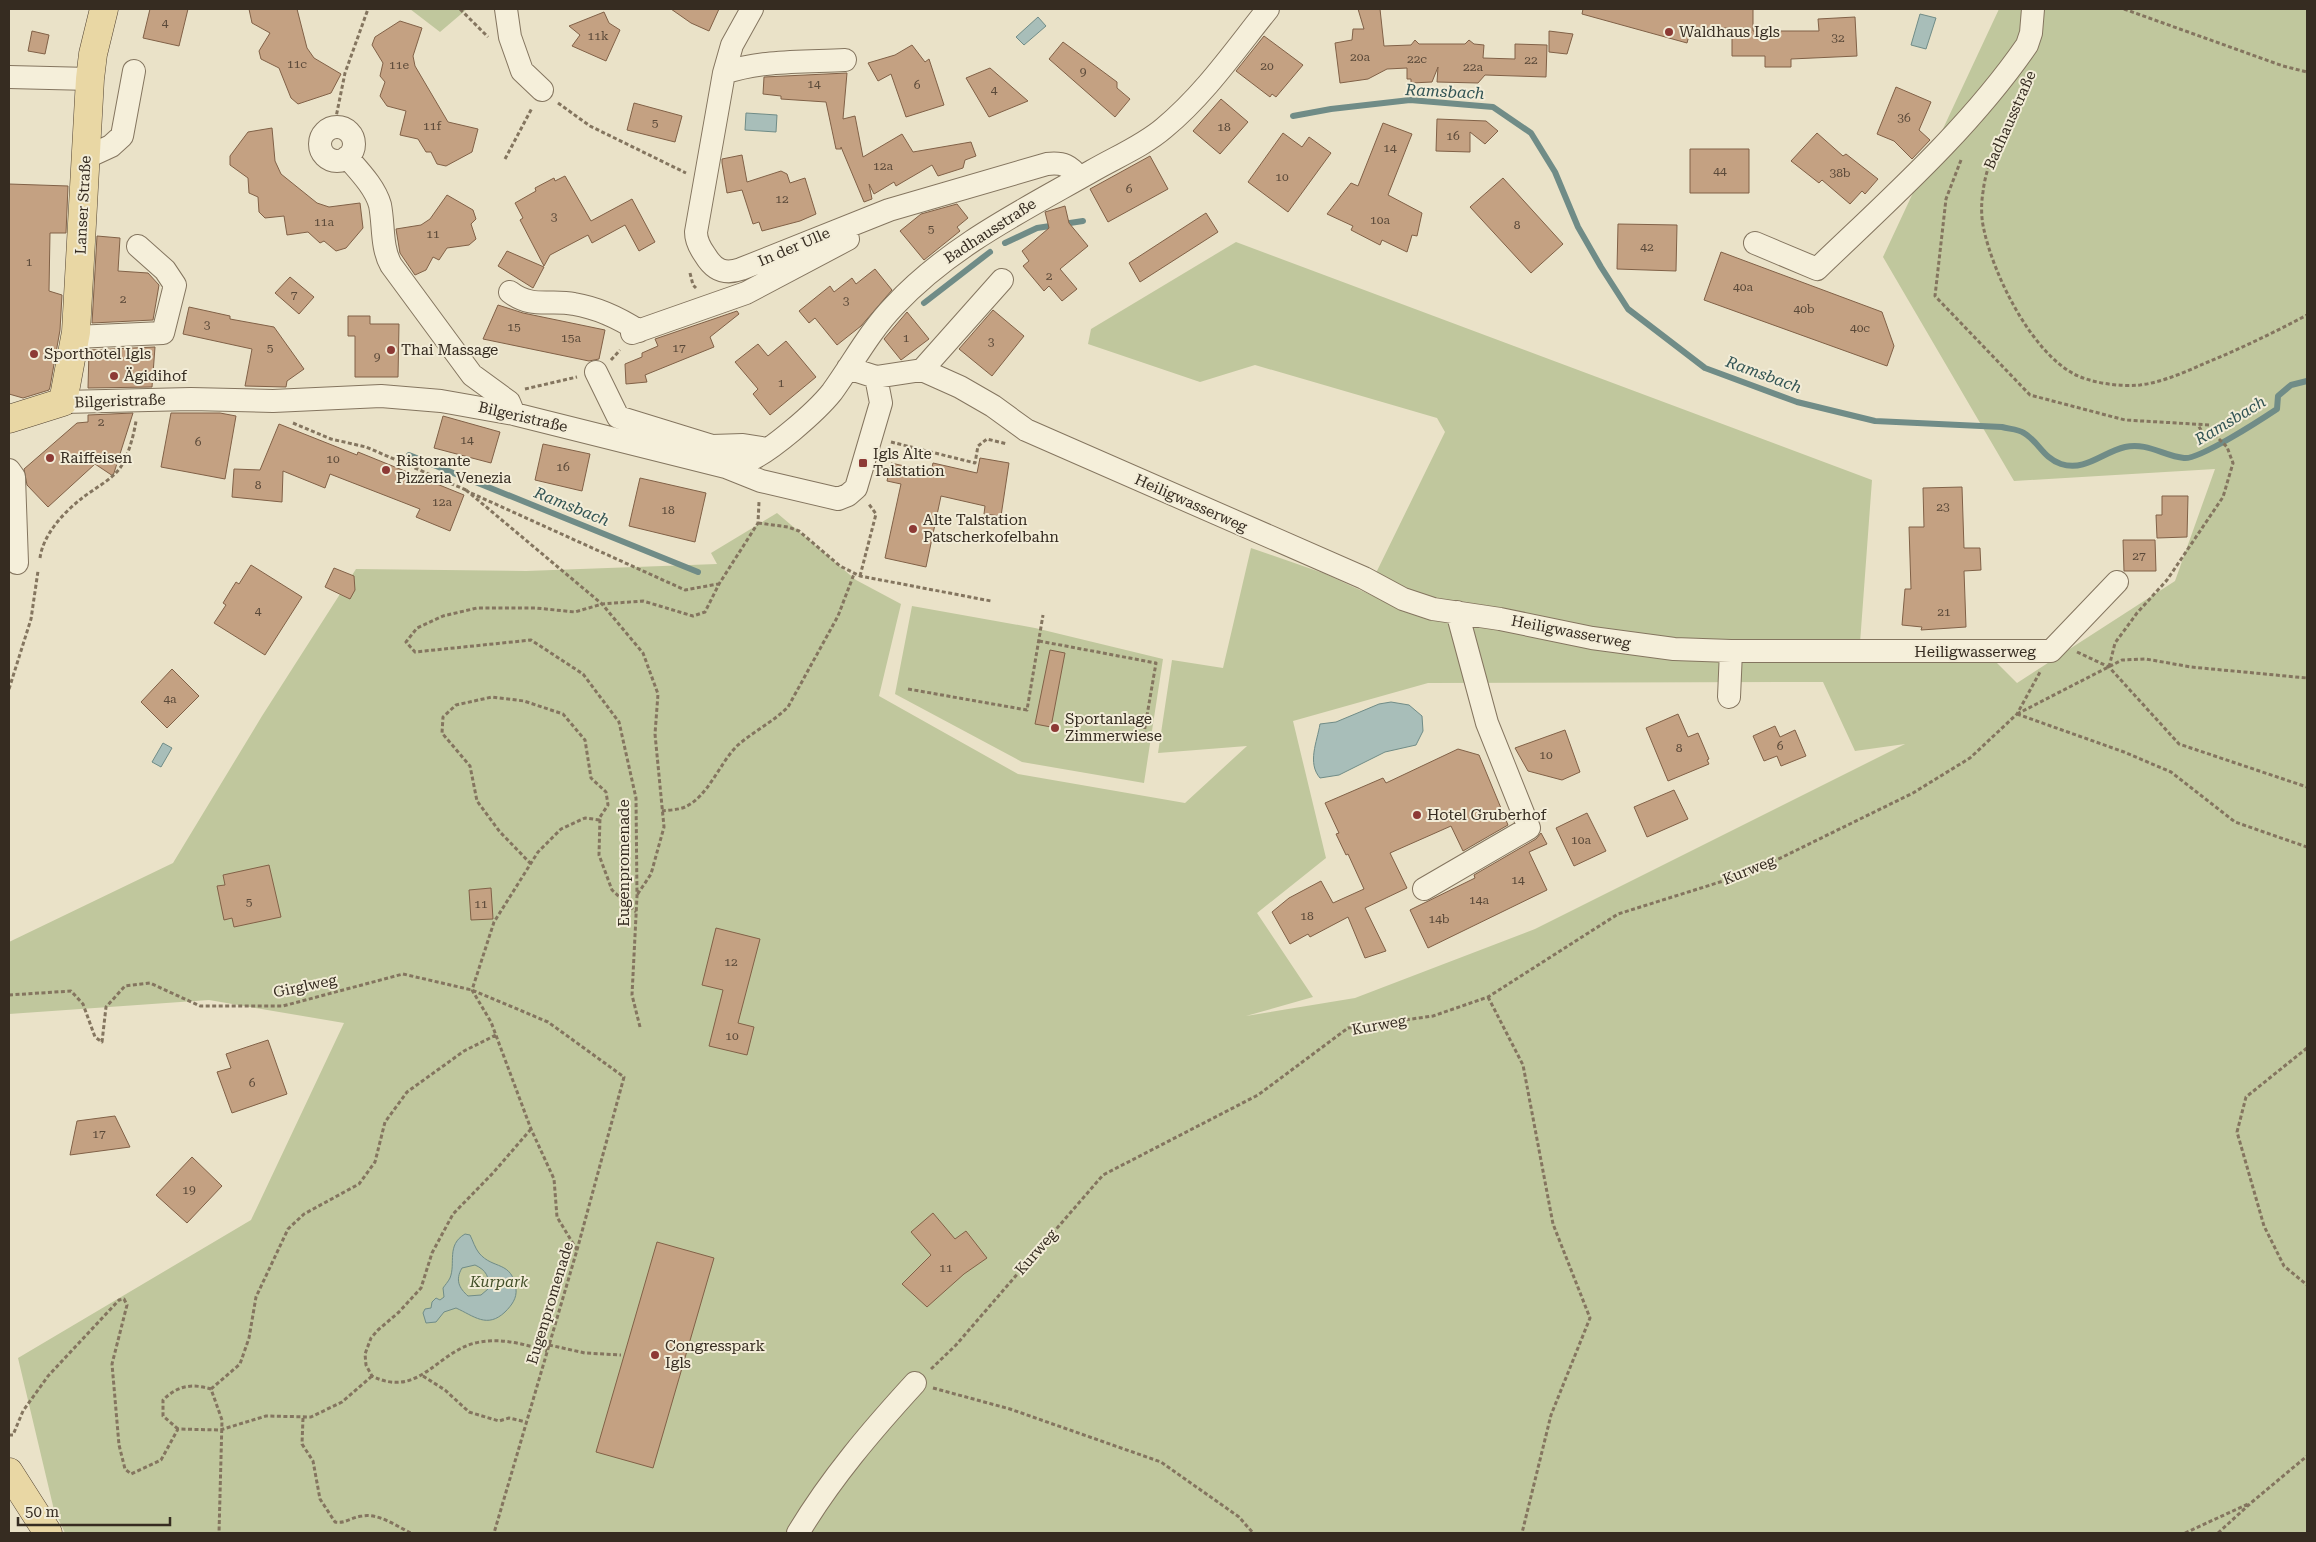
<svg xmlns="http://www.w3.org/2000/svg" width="2316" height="1542" viewBox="0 0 2316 1542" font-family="'Roboto Serif',serif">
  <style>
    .green { fill: #c0c79d; fill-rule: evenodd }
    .water { fill: #a8beb9; stroke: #708c87; fill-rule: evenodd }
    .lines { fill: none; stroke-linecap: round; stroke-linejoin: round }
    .stream { stroke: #708c87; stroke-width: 6 }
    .building { fill: #c4a182; stroke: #816147 }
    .minor-casing { stroke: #84755f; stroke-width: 24 }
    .major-casing { stroke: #524332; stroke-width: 29 }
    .path { stroke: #84755f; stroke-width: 3; stroke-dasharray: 4 2.5; stroke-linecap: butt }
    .minor { stroke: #f5efda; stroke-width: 22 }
    .major { stroke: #e9d7a4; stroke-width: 28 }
    .poi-dot { fill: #8d3a35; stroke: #f2ecd7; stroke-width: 2 }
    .labels { text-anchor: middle; stroke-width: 4; stroke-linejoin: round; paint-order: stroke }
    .number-label { font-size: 12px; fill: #5a4939 }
    .poi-label { font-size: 15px; fill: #362c21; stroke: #f2ecd7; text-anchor: start }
    .street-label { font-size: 15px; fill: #362c21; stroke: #f2ecd7 }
    .park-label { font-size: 15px; font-style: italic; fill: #44502a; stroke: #f2ecd7 }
    .water-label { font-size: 16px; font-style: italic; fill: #325454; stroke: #f2ecd7 }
  </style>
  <rect width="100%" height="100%" fill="#eae2c8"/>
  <path class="green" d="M410,9H467L440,32Z
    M1999,9H2307V1533H65L54,1510L18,1358L251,1220L344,1023L209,1000L9,1014V942L173,863L262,716L356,569L526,571L717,564L711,553L777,513L856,580L901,604L879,696L1018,774L1185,803L1247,746L1158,753L1172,660L1223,668L1251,548L1323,573L1417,616L1616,649L1995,661L2017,683L2175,581L2215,469L2014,481L1883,257ZM1823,682L1855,751L1905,744L1535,929L1355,998L1246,1016L1313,997L1257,913L1326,858L1293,721L1428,683Z
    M1236,242L1872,480L1860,643L1726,646L1551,625L1413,594L1376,573L1445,432L1437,418L1255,365L1200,382L1088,344L1091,329Z
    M912,606L1035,628L1163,659L1144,783L1022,762L895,694Z"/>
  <path class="water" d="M1920,14L1936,18L1926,49L1911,45Z
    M1038,17L1046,26L1024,45L1016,37Z
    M746,113L777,115L776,132L745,130Z
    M1391,702L1409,705L1422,716L1423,731L1416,745L1385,752L1339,775L1320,778C1307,763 1317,742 1320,724L1336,722L1379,704Z
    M163,743L172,748L161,767L152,762Z
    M465,1234L470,1235C473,1241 475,1248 479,1253C493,1270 512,1260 516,1289C517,1298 512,1305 505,1312C487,1329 474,1316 456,1308L444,1312L436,1322L426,1323L423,1313L425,1309L431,1308L432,1302L436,1298L440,1300L444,1297L443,1288C445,1285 448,1282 450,1278C456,1263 446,1245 465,1234ZM475,1265C486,1270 490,1277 488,1289L481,1295L468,1296C459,1288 455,1280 462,1268Z"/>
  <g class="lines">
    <path class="stream" d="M1293,116L1331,109L1410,100L1493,107L1531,133L1555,172L1578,227L1601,267L1628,309L1705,368L1797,402L1875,421L2002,427C2009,429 2018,429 2024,433C2039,442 2043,458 2061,464C2085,472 2103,452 2125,447C2147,442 2164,456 2184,458C2199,460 2262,419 2277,409L2278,396L2291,385L2307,381
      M1005,243L1037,228L1083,221
      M924,303L990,252
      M409,455L698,572"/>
  </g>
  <path class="building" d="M150,9H188L179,46L143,38Z
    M249,9H297L307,48L314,58L341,74L331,93L298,104L291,98L279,68L261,59L259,51L270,33L252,23Z
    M671,9H719L709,31L691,23Z
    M1358,9H1380L1384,46L1411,45L1415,40L1419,44H1465L1469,40L1474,44L1484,45L1483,58L1515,59V44L1547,45L1546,77L1485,75L1478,83L1437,82L1438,67L1432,82L1411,83V79H1407V68L1387,69L1368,79L1340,83L1335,43L1352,40L1353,29H1364Z
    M1583,9H1753V31H1819L1818,19L1855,17L1857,56L1791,59V67H1765V56H1732V28H1691L1687,43L1582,14Z
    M604,12L609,23L620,30L606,61L572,46L580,35L569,26Z
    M400,21L422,28L413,56L415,66L448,122L478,129L472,152L446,166L437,164L431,152H426L418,139L400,135L406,111L387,106L380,96L385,82L380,76L383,63L372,45L375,37Z
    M32,31L49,35L45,54L28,51Z
    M1549,31L1573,34L1567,54L1549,52Z
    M1264,36L1303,65L1276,97L1272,94L1270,97L1236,71Z
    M1063,42L1117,82V88L1130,99L1115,117L1049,59Z
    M912,45L925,62L929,59L944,105L906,117L891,74L878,81L868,63L895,55Z
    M990,68L1028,101L989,117L966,78Z
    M847,73L843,119L855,116L863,157L902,134L913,152L971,142L976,156L965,160L963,168L938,176L932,165L896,186L894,182L874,194L869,184L872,199L864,202L841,147V149H836L826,102L781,99V96L763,94L764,77Z
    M1896,87L1931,102L1919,130L1930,140L1912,159L1894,141L1877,134Z
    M1221,99L1248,122L1220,154L1193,131Z
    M634,103L682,116L675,142L627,130Z
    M1437,119L1486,121L1498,131L1485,144L1470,132V152L1436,151Z
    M1383,123L1412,134L1388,195L1422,213L1417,236L1412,235L1407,252L1382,240L1380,245L1351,230L1353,226L1327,214L1351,183L1358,186Z
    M272,128L275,161L281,174L317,203L329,207L360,203L363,228L346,248L336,251L324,241L320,243L308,232L287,235L284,216L265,218L259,212L258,197L249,193L248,178L230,165V156L248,132Z
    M1283,133L1302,147L1309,137L1331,153L1288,212L1248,182Z
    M1817,133L1843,156L1846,154L1878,179L1865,194L1862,191L1850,204L1822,180L1819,183L1791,161Z
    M1690,149H1749V193H1690Z
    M742,155L747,182L781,171L787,174L790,183L805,178L816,214L800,221L762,231L759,222L753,224L742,190L727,193L722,163V159Z
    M1150,156L1168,189L1108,222L1090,189Z
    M565,176L591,221L632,199L655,242L639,251L625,225L592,243L588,235L550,255L544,266L520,220L523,218L515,203L536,191L535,188L554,178L555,181Z
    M1503,178L1563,244L1531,273L1470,207Z
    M9,184L68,186L66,233H50L49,291L62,295L60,330L50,387L49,390L23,398L9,394Z
    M447,195L473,210L476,219L471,224L476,239L469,245L447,248L439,260L433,257L426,270L415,275L400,253L396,229L421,225L430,219Z
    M957,204L968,218L957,227L960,231L924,260L900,231L921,214Z
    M1065,206L1069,223L1088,246L1060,269L1077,289L1062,301L1049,286L1044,291L1023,266L1029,261L1022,251L1049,228L1045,212Z
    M1206,213L1218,232L1140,282L1129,263Z
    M1618,224L1677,225L1676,271L1617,269Z
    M97,236L120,238L118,271L148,273L159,285L153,320L92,323Z
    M507,251L544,267L533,288L498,266Z
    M1721,252L1882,312L1894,346L1887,366L1704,300Z
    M875,269L892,290L861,326L837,345L815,318L809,323L799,311L830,286L834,292L852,278L856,284Z
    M290,277L314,297L299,314L275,293Z
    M498,305L523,313L605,330L599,359L589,361L483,339Z
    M189,307L230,316V319L274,327L304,369L287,381L286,387L245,386L252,349L183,334Z
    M993,310L1024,336L992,376L959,349Z
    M737,311L739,314L710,337L714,347L645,375L647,382L626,384L625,364L642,357V353L658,346L655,339Z
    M907,312L929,339L901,360L884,339Z
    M348,316H370V324H399L398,377H355V336H348Z
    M786,341L816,377L770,415L753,394L758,389L735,362L758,344L768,356Z
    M155,347L152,387L88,388L89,350Z
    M133,413L113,476L95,464L48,507L27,485L24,469L77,423L88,422V415Z
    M171,413H220L236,416L225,479L161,467Z
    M443,416L500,432L491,463L434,448Z
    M279,424L357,455L358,452L464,495L450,531L416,517L420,509L330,474L325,488L283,471L282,502L232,497L234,469L260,470Z
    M543,444L590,454L582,491L535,480Z
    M980,458L1009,463L1001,516L984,514L985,506L941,496L926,567L885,558L901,484L887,481L891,463L931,472L933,463L977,473Z
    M640,478L706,493L695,542L629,526Z
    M1962,487L1964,548H1980L1981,570L1964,571L1966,627L1921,630L1922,627L1902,625L1905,589H1911L1909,527H1924L1923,488Z
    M2162,496H2188L2187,537L2157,538L2156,515H2162Z
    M2123,540H2155L2156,571H2124Z
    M251,565L302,597L265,655L214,623L226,605L223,603L236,582L239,584Z
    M334,568L354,576L355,590L350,599L325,587Z
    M1050,650L1065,653L1051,727L1035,724Z
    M172,669L199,696L167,728L141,702Z
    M1678,714L1688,737L1698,733L1709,759L1707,760L1709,764L1668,781L1646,728Z
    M1775,726L1780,737L1795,730L1806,756L1781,766L1777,756L1764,761L1753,736Z
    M1565,730L1580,772L1562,780L1528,771L1515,748Z
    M1458,749L1479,755L1508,825L1463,851L1451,826L1390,853L1407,888L1365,908L1386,951L1365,958L1348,917L1310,937L1308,934L1290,944L1272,912L1289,898L1321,881L1333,903L1364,889L1348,854L1346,855L1336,834L1339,833L1325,803L1383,778L1386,783Z
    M1674,790L1688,819L1647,837L1634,807Z
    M1587,813L1606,851L1574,866L1556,828Z
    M1541,833L1547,844L1529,852L1547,890L1428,948L1410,910L1475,878L1474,875L1536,839Z
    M269,865L281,917L234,927L232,918L224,920L217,886L225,885L223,875Z
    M491,888L493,919L471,920L469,890Z
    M716,928L760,939L738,1023L754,1027L747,1055L709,1046L723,990L702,985Z
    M268,1040L287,1094L232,1113L217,1072L231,1068L226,1054Z
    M115,1116L130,1147L70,1155L77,1121Z
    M192,1157L222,1186L187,1223L156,1195Z
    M933,1213L955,1239L966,1231L987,1258L964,1274L927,1307L902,1284L931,1255L911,1232Z
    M657,1242L714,1258L653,1468L596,1452Z"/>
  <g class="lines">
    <defs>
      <path id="minor" d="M506,9L510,37L522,71L542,90
        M752,9L732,45L724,73L696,232C696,241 700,248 705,255C714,270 724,275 741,269L889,210L1047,164C1063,162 1071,166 1079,178
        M724,73C762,60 804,62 845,60
        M9,77L90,79
        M320 144a17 17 0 1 1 34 0a17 17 0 1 1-34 0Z
        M347,157C359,171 375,187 380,205C384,225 381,247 391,265L472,375L509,402L514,414
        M85,158L111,146L122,136L134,71
        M1755,243L1817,269C1891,198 1969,129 2027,45L2031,33L2033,9
        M510,292C532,309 550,299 574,304C598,308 619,318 639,331
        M632,333L746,293L848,239
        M75,337L163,333L175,285L165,270L138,246
        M848,368L876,377L922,370L960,387L993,406L1026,430L1364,578L1403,599L1433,609L1500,619L1592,638L1674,649L1731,651H2051L2117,582
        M922,370L1002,280
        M596,372L618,417L712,446L743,445L767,449
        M63,402L191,399L273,401L381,396L441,401L514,414L726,467L761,481L838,499L848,495L856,488L881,403L876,377
        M726,467C733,465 741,464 748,461C771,451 816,412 832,392C853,363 869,332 894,306C950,246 1022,211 1092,171C1116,157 1143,146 1164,128C1205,94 1235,50 1268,9
        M9,470L14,477L17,563
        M1729,697L1731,651
        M1424,889L1529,828L1487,723L1457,612
        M798,1533C831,1478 872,1430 915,1383"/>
      <path id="major" d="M9,419L63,402L76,332L90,79L93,54L104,9
        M9,1472L48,1533"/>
    </defs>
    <use href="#minor" class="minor-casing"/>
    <use href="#major" class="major-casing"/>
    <path class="path" d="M460,9L488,37
      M2124,9L2283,66L2307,72
      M2024,88C2009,121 1987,156 1983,192C1981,204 1981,218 1984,230C1994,276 2031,351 2074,374C2091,383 2120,387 2140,385C2164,382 2187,371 2208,362C2242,348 2275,332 2307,315
      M558,103L590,126L686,173
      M334,127L345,73L368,9
      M505,159L532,108
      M1961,160L1946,199L1935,296L2030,395L2125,420L2211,425
      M690,273L693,285L696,288
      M611,360L620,350
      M525,389L577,377
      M293,423L331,439L366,447L466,490
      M891,442L975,463L978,446L987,439L1007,444
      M466,490L602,604L643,653L658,694L655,734L664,827L651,874L637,895
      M471,493L685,590L718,584
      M758,523L788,527L799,531L840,566L860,576L991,601
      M40,558C43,535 63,513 81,499C94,488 113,480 122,465C129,453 134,434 136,421
      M860,576L876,514L868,503
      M1039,641L1156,663L1144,733
      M2077,652L2109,667L2179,744L2307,787
      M2109,667L2115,643L2137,613L2167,580L2223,497L2233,463L2227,447L2216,436L2204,435L2198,425
      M9,689L31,619L38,571
      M908,689L1027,710L1043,615
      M2017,714L2124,752L2171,772L2235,822L2307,847
      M2017,714L2122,660L2146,659L2191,667L2307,678
      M662,811C669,810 678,810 685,807C708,797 720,762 738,745C754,731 773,722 788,707L838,616L854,574
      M531,864L500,832L477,801L470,766L442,733L443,717L456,705L492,697L524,701L563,714L585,740L591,778L606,792L608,805L600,817L599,855L612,890L636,912
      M9,995L71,991L83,1004L95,1037L102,1042L106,1007L125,986L150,983L200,1006H283L403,974L472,990L548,1022L624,1077L577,1250L494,1533
      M1488,997L1523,1065L1553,1224L1590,1318L1551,1415L1522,1533
      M640,1027L632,995L637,896L636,798L619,722L583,674L531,640L415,652L406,642L417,628L443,616L477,608H536L575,612L602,604L643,601L693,616L705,612L719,584L758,523L759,502
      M2307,1048L2246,1097L2237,1132L2264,1226L2284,1266L2307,1285
      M531,1129L493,1173L453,1214L432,1253L421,1288L399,1312L378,1330L371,1338L365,1354L366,1365L372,1376C418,1399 436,1353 475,1343C499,1337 524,1344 547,1351
      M577,1250L557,1217L554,1179L531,1129L491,1022L472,990L494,922L538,852L561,829L585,818L600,820
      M549,1345L585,1353L621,1355
      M931,1369L956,1345L1103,1175L1258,1095L1348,1028L1433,1016L1488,997L1618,914L1752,872L1913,793L1970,758L2017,714L2040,672
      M423,1376L445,1390L469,1412L499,1421L509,1418L526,1422
      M933,1388L1010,1409L1161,1462L1239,1517L1253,1533
      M211,1389L240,1364L249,1338L256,1297L288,1229L304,1214L359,1184L375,1162L385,1122L407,1092L464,1051L496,1035
      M303,1418L302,1444L313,1461L320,1499L335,1522C345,1524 352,1517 362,1516C379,1513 396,1526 411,1533
      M178,1429L163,1416V1400C177,1386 191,1383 211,1389L222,1420L219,1533
      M9,1435H13L23,1411L48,1376L119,1300L124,1299L127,1305L112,1364L119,1445L125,1469L131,1474L161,1460L178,1429L220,1430L266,1416L311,1417L342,1402L372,1376
      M2185,1533L2248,1504
      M2218,1533L2252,1502L2307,1456"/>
    <use href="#minor" class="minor"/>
    <use href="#major" class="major"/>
  </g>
  <g class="poi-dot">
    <circle cx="1669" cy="32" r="5"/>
    <circle cx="391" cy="350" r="5"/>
    <circle cx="34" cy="354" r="5"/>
    <circle cx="114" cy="376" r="5"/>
    <circle cx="50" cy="458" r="5"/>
    <rect x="858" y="458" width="10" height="10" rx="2.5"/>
    <circle cx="386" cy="470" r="5"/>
    <circle cx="913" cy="529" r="5"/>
    <circle cx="1055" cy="728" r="5"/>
    <circle cx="1417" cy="815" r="5"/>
    <circle cx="655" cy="1355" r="5"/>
  </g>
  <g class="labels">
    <g class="number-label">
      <text x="165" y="27">4</text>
      <text x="598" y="40">11k</text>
      <text x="1838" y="42">32</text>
      <text x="1360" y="61">20a</text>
      <text x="1417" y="63">22c</text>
      <text x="1531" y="64">22</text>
      <text x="297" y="68">11c</text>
      <text x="399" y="69">11e</text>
      <text x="1267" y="70">20</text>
      <text x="1473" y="71">22a</text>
      <text x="1083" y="76">9</text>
      <text x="814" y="88">14</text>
      <text x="917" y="89">6</text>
      <text x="994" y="94">4</text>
      <text x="1904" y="122">36</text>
      <text x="655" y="127">5</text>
      <text x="432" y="130">11f</text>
      <text x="1224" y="131">18</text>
      <text x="1453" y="140">16</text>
      <text x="1390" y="152">14</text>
      <text x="883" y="170">12a</text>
      <text x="1720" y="175">44</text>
      <text x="1840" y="177">38b</text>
      <text x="1282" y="181">10</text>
      <text x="1129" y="193">6</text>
      <text x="782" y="203">12</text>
      <text x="554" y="221">3</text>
      <text x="1380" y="224">10a</text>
      <text x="324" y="226">11a</text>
      <text x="1517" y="229">8</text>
      <text x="931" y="233">5</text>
      <text x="433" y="238">11</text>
      <text x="1647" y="251">42</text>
      <text x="29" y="266">1</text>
      <text x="1049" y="280">2</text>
      <text x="1743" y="291">40a</text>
      <text x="294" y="299">7</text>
      <text x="123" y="303">2</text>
      <text x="846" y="305">3</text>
      <text x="1804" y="313">40b</text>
      <text x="207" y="329">3</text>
      <text x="514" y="331">15</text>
      <text x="1860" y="332">40c</text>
      <text x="571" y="342">15a</text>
      <text x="906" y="342">1</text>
      <text x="991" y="346">3</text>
      <text x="270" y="352">5</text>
      <text x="679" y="352">17</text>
      <text x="377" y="361">9</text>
      <text x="781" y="387">1</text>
      <text x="101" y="426">2</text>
      <text x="467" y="444">14</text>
      <text x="198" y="446">6</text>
      <text x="333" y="463">10</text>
      <text x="563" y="471">16</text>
      <text x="258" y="489">8</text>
      <text x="442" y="506">12a</text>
      <text x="1943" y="511">23</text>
      <text x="668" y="514">18</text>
      <text x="2139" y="560">27</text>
      <text x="258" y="615">4</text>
      <text x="1944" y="616">21</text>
      <text x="170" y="703">4a</text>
      <text x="1780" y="750">6</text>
      <text x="1679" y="752">8</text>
      <text x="1546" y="759">10</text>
      <text x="1581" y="844">10a</text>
      <text x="1518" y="884">14</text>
      <text x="1479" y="904">14a</text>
      <text x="249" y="906">5</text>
      <text x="481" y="908">11</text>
      <text x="1307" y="920">18</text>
      <text x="1439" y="923">14b</text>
      <text x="731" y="966">12</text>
      <text x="732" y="1040">10</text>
      <text x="252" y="1087">6</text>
      <text x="99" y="1138">17</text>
      <text x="189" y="1194">19</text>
      <text x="946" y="1272">11</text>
    </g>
    <g class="poi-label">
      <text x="1679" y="37">Waldhaus Igls</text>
      <text x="401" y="355">Thai Massage</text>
      <text x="44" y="359">Sporthotel Igls</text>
      <text x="124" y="381">Ägidihof</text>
      <text x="873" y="459">Igls Alte<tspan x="873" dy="17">Talstation</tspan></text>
      <text x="60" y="463">Raiffeisen</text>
      <text x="396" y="466">Ristorante<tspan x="396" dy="17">Pizzeria Venezia</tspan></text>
      <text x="923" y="525">Alte Talstation<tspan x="923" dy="17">Patscherkofelbahn</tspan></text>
      <text x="1065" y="724">Sportanlage<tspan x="1065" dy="17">Zimmerwiese</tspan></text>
      <text x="1427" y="820">Hotel Gruberhof</text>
      <text x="665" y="1351">Congresspark<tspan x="665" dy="17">Igls</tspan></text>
    </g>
    <g class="street-label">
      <text transform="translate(2010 120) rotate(-66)" y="5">Badhausstraße</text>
      <text transform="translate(83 205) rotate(-87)" y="5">Lanser Straße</text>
      <text transform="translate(990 231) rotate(-33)" y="5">Badhausstraße</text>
      <text transform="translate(794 247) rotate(-23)" y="5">In der Ulle</text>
      <text transform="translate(120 401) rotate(-2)" y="5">Bilgeristraße</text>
      <text transform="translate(523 417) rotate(13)" y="5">Bilgeristraße</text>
      <text transform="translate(1191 503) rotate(24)" y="5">Heiligwasserweg</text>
      <text transform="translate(1571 632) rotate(11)" y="5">Heiligwasserweg</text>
      <text x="1975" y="657">Heiligwasserweg</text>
      <text transform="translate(624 863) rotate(-90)" y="5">Eugenpromenade</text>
      <text transform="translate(1749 870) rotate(-22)" y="5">Kurweg</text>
      <text transform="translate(305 986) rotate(-12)" y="5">Girglweg</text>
      <text transform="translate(1379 1025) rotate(-10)" y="5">Kurweg</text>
      <text transform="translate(1036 1252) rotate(-49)" y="5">Kurweg</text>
      <text transform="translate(550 1303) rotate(-73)" y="5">Eugenpromenade</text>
    </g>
    <g class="park-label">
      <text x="499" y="1287">Kurpark</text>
    </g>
    <g class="water-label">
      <text transform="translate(1445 91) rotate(3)" y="6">Ramsbach</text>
      <text transform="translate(1764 374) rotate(20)" y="6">Ramsbach</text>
      <text transform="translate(2230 420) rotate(-31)" y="6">Ramsbach</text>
      <text transform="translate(572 506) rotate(22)" y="6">Ramsbach</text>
    </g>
  </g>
  <rect width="2316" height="1542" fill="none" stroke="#362c21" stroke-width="20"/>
  <path d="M18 1517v8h152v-8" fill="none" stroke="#362c21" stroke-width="2.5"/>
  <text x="25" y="1517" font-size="15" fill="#362c21" stroke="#f2ecd7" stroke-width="4" paint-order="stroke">50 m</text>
</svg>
